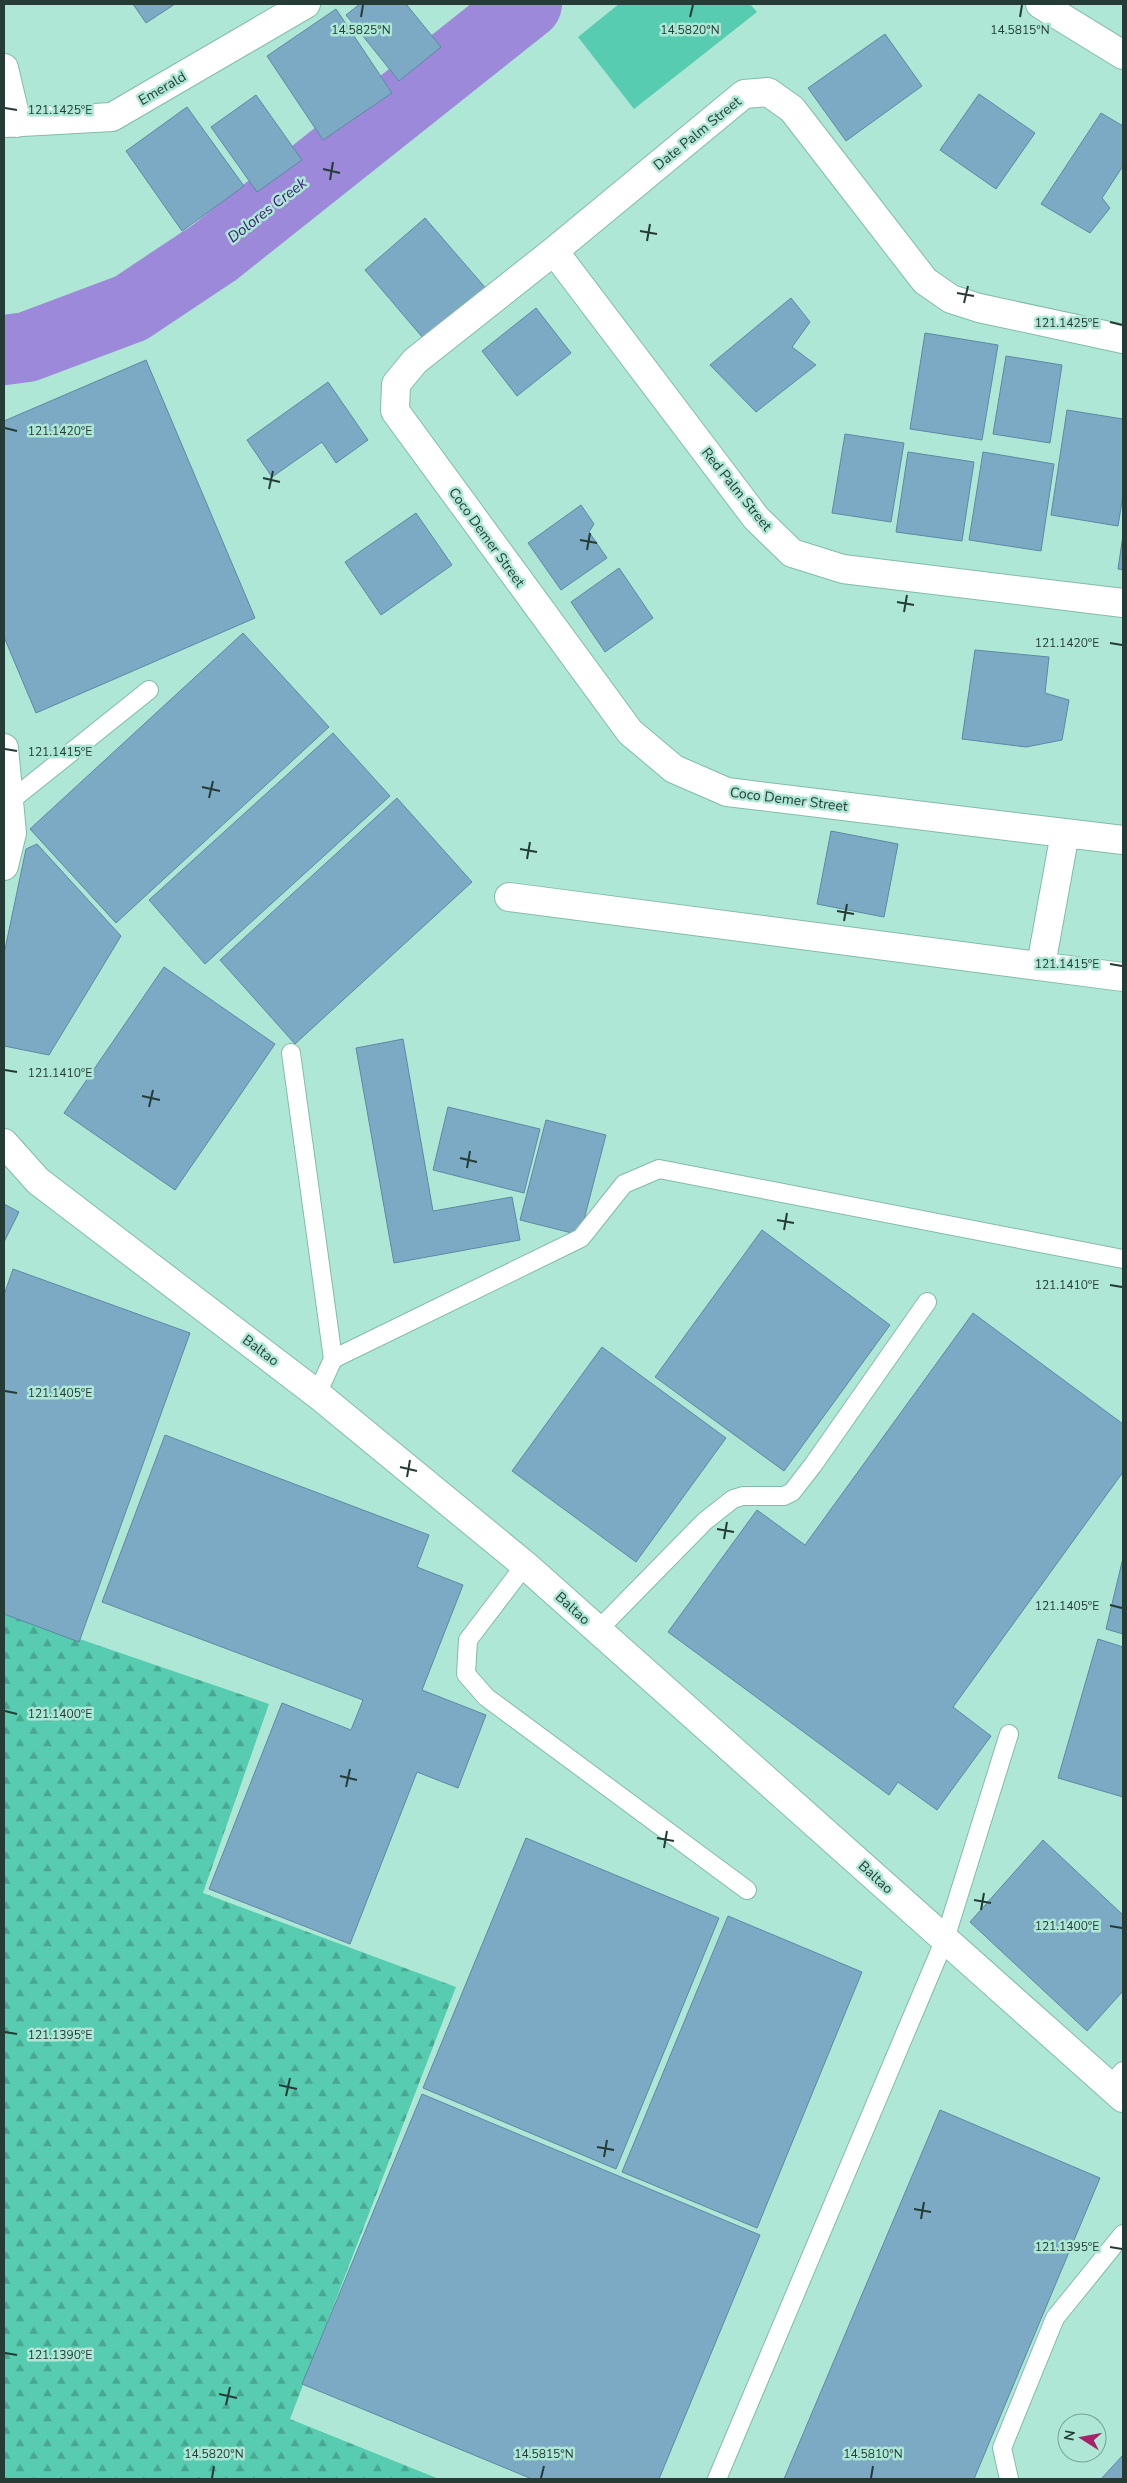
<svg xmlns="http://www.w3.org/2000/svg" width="1127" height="2483" viewBox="0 0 1127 2483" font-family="'Nunito Sans',sans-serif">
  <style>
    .forest { fill: url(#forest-firs) }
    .pitch { fill: #57ccb0 }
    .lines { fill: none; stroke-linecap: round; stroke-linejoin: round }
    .river { stroke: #9d89d9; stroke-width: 70 }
    .building { fill: #7caac5; stroke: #5c89a3 }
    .lane-casing { stroke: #83bbab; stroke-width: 20 }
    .street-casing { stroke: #83bbab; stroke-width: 30 }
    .lane { stroke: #fff; stroke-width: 18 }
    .street { stroke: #fff; stroke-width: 28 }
    .ticks { fill: none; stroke: #243c35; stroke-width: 2 }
    .labels { text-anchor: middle; stroke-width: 5; stroke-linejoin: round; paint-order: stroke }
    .street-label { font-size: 14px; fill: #243c35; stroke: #aee7d6 }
    .water-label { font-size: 15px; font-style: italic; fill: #3c1674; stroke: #aee7d6 }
    .ticks-label { font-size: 12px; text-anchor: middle; fill: #243c35; stroke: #aee7d6; stroke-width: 5; stroke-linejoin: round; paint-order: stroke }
  </style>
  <defs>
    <pattern id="forest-firs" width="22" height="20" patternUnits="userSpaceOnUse" patternTransform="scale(1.25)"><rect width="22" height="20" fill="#57ccb0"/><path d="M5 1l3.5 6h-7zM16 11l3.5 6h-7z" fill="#48a790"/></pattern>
  </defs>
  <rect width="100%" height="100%" fill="#aee7d6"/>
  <path class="forest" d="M4,1613L269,1704L203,1893L456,1987L290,2419L439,2479H4Z"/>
  <path class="pitch" d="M619,4H750L757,12L634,109L578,37Z"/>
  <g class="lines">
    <path class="river" d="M4,350L27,347L131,308L215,252L527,4"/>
  </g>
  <path class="building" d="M133,4H175L146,23Z
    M360,4H406L441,47L399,81L346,15Z
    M336,9L392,93L323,140L267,56Z
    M885,34L922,86L846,141L808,88Z
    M979,94L1035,133L996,189L940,150Z
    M256,95L302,160L257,192L211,127Z
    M187,107L244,186L182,231L126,151Z
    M1101,113L1123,126V166L1102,198L1110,208L1090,233L1041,204Z
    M425,218L489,292L429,345L365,270Z
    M791,298L810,322L792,347L816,365L756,412L710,365Z
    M536,308L571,353L517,396L482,351Z
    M925,333L998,345L982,440L910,429Z
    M1006,356L1062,365L1050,443L993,434Z
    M146,360L255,618L36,713L4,637V421Z
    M328,382L368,440L336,463L322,442L272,477L247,440Z
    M1067,410L1123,419V495L1118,526L1051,515Z
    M845,434L904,443L891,522L832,513Z
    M908,452L974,462L962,541L896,532Z
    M983,452L1054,464L1041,551L969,540Z
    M581,505L594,524L589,532L607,558L561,590L528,543Z
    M416,513L452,565L381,615L345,562Z
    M1123,535V570L1118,569Z
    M619,568L653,618L605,652L571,602Z
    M243,633L329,727L116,923L30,829Z
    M975,650L1049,657L1045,693L1069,700L1062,740L1026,747L962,739Z
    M333,733L390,796L205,964L149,900Z
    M397,798L472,882L295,1044L220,960Z
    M831,831L898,844L884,917L817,904Z
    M37,844L121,936L49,1055L4,1046V954L26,849Z
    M164,967L275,1044L175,1190L64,1113Z
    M403,1039L433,1211L512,1197L520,1240L394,1263L356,1048Z
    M448,1107L540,1129L524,1193L433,1170Z
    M546,1120L606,1135L580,1235L520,1220Z
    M4,1204L19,1212L4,1242Z
    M762,1230L890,1325L784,1471L655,1377Z
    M13,1269L190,1333L79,1642L4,1614V1295Z
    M973,1313L1123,1424V1472L953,1707L991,1736L937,1810L898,1782L889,1795L668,1632L757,1510L805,1545Z
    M602,1347L726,1438L636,1562L512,1471Z
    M165,1435L429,1535L417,1567L463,1585L422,1690L486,1715L458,1788L417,1772L350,1944L209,1889L282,1703L351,1730L363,1700L102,1602Z
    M1123,1558V1634L1106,1629Z
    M1098,1639L1123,1647V1797L1058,1778Z
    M526,1838L719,1918L616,2169L423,2088Z
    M1043,1840L1123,1915V1991L1087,2031L970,1922Z
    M728,1916L862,1972L757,2228L622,2172Z
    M422,2094L760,2235L659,2479H532L302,2384Z
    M940,2110L1100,2178L974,2479H784Z
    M1123,2455V2479H1101Z"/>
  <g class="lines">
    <defs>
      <path id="lane" d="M9,802L149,690
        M291,1053L333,1359L317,1394
        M333,1359L581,1238L624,1184L659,1169L1123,1259
        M525,1565L468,1640L466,1674L486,1697L747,1890
        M598,1630L705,1521L733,1499L743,1496H784L792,1492L813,1465L927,1302
        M1110,2086L1123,2071
        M717,2479L945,1939L1009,1734
        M1009,2479L1002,2448L1055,2318L1123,2234"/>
      <path id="street" d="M1040,4L1123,55
        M4,68L17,123
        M4,123L112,117L306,4
        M554,251L756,518L792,553L843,569L1123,603
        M1123,339L979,308L951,299L925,281L792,109L768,92L744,94L554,251L415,361L396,384L395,411L630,732L674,769L727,792L1123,840
        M4,748L12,833L4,866
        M509,897L1123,977
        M1041,965L1065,833
        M4,1143L38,1181L317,1394L525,1565L1123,2098"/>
    </defs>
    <use href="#lane" class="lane-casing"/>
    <use href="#street" class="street-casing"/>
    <use href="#lane" class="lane"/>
    <use href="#street" class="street"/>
  </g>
  <path class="ticks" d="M361,17L363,5M690,17L693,5M1020,17L1022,5M5,108L17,110M323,169L340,173M330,180L333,162M640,231L657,234M647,241L650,224M957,293L974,296M964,303L968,286M1110,322L1122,325M5,428L17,431M263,478L280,482M269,489L273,471M580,540L597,543M587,550L590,533M897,602L914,605M904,612L907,595M1110,643L1122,645M5,749L17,751M202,787L220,791M209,798L213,781M520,849L537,852M527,859L530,842M837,911L854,914M844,921L847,904M1110,964L1122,966M5,1070L17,1072M142,1096L160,1100M149,1107L153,1090M460,1158L477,1162M467,1168L470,1151M777,1220L794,1223M784,1230L787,1213M1110,1285L1122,1287M5,1391L17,1393M400,1467L417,1471M407,1477L410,1460M717,1529L734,1532M724,1539L727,1522M1110,1605L1122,1608M5,1711L17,1714M340,1776L357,1780M346,1787L350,1769M657,1838L674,1841M664,1848L667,1831M974,1900L991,1903M981,1910L984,1893M1110,1926L1122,1928M5,2032L17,2034M279,2085L297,2089M286,2096L290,2078M597,2147L614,2150M604,2157L607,2140M914,2209L931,2212M921,2219L924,2202M1110,2247L1122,2249M5,2353L17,2355M219,2394L237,2398M226,2405L230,2387M212,2478L214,2466M541,2478L544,2466M871,2478L873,2466"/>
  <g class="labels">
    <g class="street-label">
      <text transform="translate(162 88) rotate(-30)" y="5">Emerald</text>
      <text transform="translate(697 133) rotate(-39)" y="5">Date Palm Street</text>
      <text transform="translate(737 489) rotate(51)" y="5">Red Palm Street</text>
      <text transform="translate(487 537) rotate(54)" y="5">Coco Demer Street</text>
      <text transform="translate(789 799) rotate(7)" y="5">Coco Demer Street</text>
      <text transform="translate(261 1350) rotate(37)" y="5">Baltao</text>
      <text transform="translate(573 1608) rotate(42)" y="5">Baltao</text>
      <text transform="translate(876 1877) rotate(42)" y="5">Baltao</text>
    </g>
    <g class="water-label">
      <text transform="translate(267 210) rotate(-38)" y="5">Dolores Creek</text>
    </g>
  </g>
  <g class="ticks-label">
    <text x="361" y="34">14.5825°N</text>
    <text x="690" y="34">14.5820°N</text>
    <text x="1020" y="34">14.5815°N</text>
    <text x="60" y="114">121.1425°E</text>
    <text x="1067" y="327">121.1425°E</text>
    <text x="60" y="435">121.1420°E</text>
    <text x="1067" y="647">121.1420°E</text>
    <text x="60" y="756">121.1415°E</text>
    <text x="1067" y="968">121.1415°E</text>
    <text x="60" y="1077">121.1410°E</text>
    <text x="1067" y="1289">121.1410°E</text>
    <text x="60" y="1397">121.1405°E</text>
    <text x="1067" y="1610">121.1405°E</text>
    <text x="60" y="1718">121.1400°E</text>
    <text x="1067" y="1930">121.1400°E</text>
    <text x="60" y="2039">121.1395°E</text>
    <text x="1067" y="2251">121.1395°E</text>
    <text x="60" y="2359">121.1390°E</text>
    <text x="214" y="2458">14.5820°N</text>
    <text x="544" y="2458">14.5815°N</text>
    <text x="873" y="2458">14.5810°N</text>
  </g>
  <rect width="1127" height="2483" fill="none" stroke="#243c35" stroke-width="10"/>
  <g transform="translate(1082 2438) rotate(281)"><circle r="24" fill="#aee7d6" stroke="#77a396"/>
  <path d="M0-4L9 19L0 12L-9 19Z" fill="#a92268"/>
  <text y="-8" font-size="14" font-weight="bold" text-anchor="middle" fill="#243c35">N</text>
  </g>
</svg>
